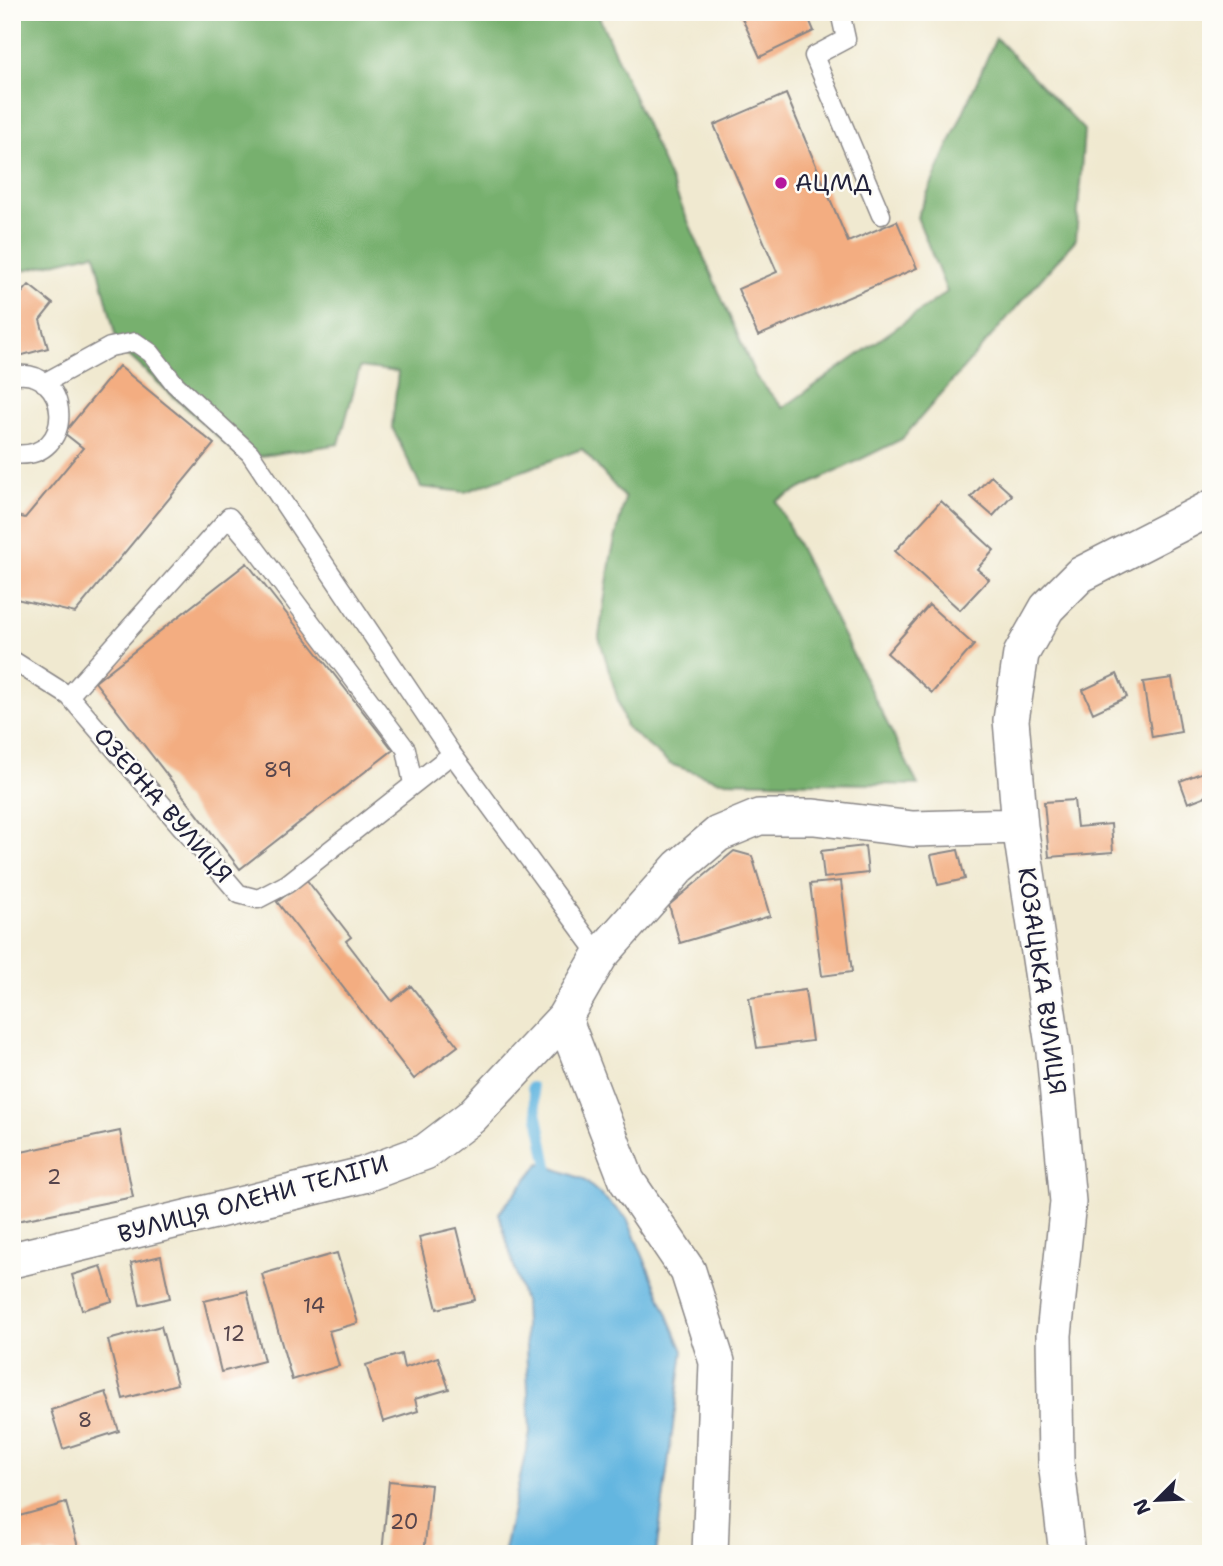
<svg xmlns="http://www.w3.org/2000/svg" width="1223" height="1566" viewBox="0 0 1223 1566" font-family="'Shantell Sans',sans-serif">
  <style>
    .forest { fill: #77b06e; stroke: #4c6954; stroke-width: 2 }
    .water { fill: #64b6e0; stroke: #436c8e; stroke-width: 2 }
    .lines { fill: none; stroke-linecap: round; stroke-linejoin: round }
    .stream { stroke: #64b6e0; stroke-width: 10 }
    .building { fill: #f3ad81 }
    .service-casing { stroke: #898686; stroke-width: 21 }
    .minor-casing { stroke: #898686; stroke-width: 38 }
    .service { stroke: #fff; stroke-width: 18 }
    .minor { stroke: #fff; stroke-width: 35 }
    .poi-dot { fill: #b5179e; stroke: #fdfcf7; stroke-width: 2.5 }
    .labels { text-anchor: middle; stroke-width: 5; stroke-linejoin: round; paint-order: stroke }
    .number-label { font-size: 21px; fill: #56454c }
    .poi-label { font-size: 24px; fill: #22223b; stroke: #fdfcf7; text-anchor: start }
    .street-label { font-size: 24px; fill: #22223b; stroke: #fdfcf7 }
  </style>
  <rect width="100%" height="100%" fill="#fdfcf7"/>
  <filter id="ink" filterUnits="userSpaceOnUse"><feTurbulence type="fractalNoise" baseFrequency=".0143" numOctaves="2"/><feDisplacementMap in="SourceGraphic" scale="14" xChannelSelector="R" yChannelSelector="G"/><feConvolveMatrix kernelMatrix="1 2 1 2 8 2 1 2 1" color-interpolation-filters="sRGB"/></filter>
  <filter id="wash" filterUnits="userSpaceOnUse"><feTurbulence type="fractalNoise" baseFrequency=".00686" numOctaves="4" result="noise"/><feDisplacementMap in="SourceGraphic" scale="28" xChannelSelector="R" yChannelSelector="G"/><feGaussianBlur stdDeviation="1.57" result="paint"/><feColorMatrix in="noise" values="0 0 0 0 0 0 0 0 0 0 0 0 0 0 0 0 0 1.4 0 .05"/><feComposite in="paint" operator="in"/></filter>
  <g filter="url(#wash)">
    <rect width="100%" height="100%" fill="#f0e9d0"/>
    <path class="forest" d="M12,12H597L756,377L783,408L947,292L917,217L996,38L1084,130L1076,239L902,439L776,501L918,785L720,781L670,764L626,727L599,637L611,557L625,498L582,449L465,492L421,487L392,427L398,372L360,367L339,444L242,459L118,346L95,253L12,273Z"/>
    <path class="water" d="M540,1163L583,1179L627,1218L683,1351L656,1554H503L530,1433L524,1302L499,1213Z"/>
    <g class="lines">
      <path class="stream" d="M532,1087L550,1176"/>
    </g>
    <g id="blocks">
      <path class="building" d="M739,12H806L814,31L760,57Z
        M786,94L848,242L897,221L917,268L758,336L738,289L777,272L714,125Z
        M29,285L53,304L40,320L48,348L12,358V304Z
        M119,366L214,444L75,613L12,598V515L25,518L83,448L64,433Z
        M991,476L1012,495L993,516L971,497Z
        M941,501L994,550L977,569L989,579L960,610L895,551Z
        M247,563L393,750L240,869L95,682Z
        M929,605L974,645L932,693L887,653Z
        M1117,674L1127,697L1093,713L1083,690Z
        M1172,678L1181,732L1152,737L1143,682Z
        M1211,769V794L1188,803L1180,781Z
        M1074,800L1077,827L1111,824L1113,852L1049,857L1044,802Z
        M865,846L868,873L824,878L821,851Z
        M958,850L965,879L938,885L931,855Z
        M734,851L752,856L770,916L680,943L669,905Z
        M306,879L351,937L346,941L392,1001L411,986L458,1046L414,1079L277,902Z
        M841,881L852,972L822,976L810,884Z
        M805,990L812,1041L757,1048L749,998Z
        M120,1131L133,1197L12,1222V1154Z
        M457,1228L475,1300L437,1309L419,1237Z
        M337,1253L358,1323L329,1331L339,1366L292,1380L262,1274Z
        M161,1256L170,1298L140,1305L131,1263Z
        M101,1266L112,1301L82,1310L72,1275Z
        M247,1291L264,1361L221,1372L204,1301Z
        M161,1326L177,1384L123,1399L108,1340Z
        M401,1354L404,1368L438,1357L449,1389L415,1399L418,1411L383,1422L366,1365Z
        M106,1392L119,1431L63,1449L51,1410Z
        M389,1481L431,1485L424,1554H382Z
        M66,1503L80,1554H44L43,1552L16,1554L12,1539V1518Z"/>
    </g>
  </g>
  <g filter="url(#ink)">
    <use href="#blocks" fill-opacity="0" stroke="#898686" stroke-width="2"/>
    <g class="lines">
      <defs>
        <path id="service" d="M840,12L846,39L814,56L881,215
          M12,376C71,363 79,463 12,454
          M44,383L110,347L135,342L151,353L175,384L250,453L452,754L600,956
          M12,660L69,696L239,894L258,899L287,884L452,754
          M69,696L229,517L255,548L406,749L413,784"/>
        <path id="minor" d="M564,1018L627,1181L688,1271L717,1362L710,1554
          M12,1260L363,1175L425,1152L471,1117L564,1018L600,956L679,867L718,834L759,817H814L913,829L1020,826
          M1067,1554L1056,1462L1054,1335L1068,1202L1054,1052L1020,826L1011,720L1021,654L1047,608L1080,575L1211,508"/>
      </defs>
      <use href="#service" class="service-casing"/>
      <use href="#minor" class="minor-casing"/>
      <use href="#service" class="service"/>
      <use href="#minor" class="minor"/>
    </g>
  </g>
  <circle class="poi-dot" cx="781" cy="183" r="7"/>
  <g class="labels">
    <g class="number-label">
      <text x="278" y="777">89</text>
      <text x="54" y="1184">2</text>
      <text x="314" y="1313">14</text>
      <text x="234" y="1341">12</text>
      <text x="85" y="1427">8</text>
      <text x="404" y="1529">20</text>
    </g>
    <g class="poi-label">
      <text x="795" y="191">АЦМД</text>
    </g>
    <g class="street-label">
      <text transform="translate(163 805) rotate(49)" y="8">ОЗЕРНА ВУЛИЦЯ</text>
      <text transform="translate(1042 981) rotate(82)" y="8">КОЗАЦЬКА ВУЛИЦЯ</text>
      <text transform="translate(253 1199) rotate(-15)" y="8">ВУЛИЦЯ ОЛЕНИ ТЕЛІГИ</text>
    </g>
  </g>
  <rect width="1223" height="1566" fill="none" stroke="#fdfcf7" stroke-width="42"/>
  <g transform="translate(1157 1500) rotate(246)" stroke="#fdfcf7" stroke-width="5" paint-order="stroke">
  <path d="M0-5L12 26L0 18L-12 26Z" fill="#22223b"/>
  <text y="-10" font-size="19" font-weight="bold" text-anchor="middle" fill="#22223b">N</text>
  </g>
</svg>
